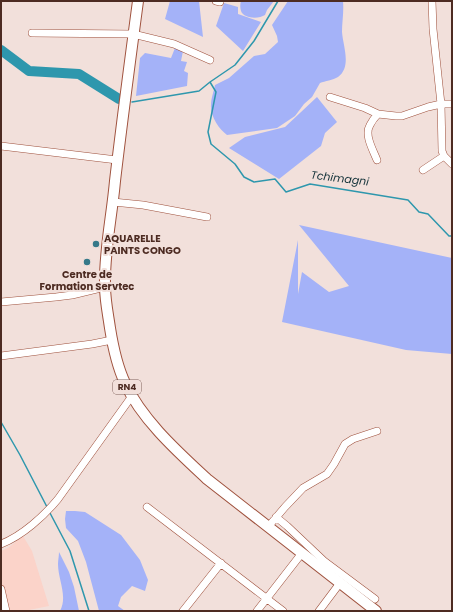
<svg xmlns="http://www.w3.org/2000/svg" width="453" height="612" viewBox="0 0 453 612" font-family="Poppins,sans-serif">
  <style>
    .built { fill: #fbd3c9 }
    .green { fill: #a4b2f8 }
    .lines { fill: none; stroke-linecap: round; stroke-linejoin: round }
    .stream { stroke: #2e97ad; stroke-width: 1.5 }
    .river { stroke: #2e97ad; stroke-width: 10 }
    .minor-casing { stroke: #9f513d; stroke-width: 8 }
    .highway-casing { stroke: #9f513d; stroke-width: 12 }
    .minor { stroke: #fff; stroke-width: 7 }
    .highway { stroke: #fff; stroke-width: 10 }
    .poi-dot { fill: #367989; stroke: #f2e0db; stroke-width: 1.5 }
    .labels { text-anchor: middle; stroke-width: 4; stroke-linejoin: round; paint-order: stroke }
    .shield { fill: #f2e0db; stroke: #7e615a; stroke-width: 1 }
    .shield-label { font-size: 9px; font-weight: bold; fill: #4d2b22 }
    .poi-label { font-size: 10px; font-weight: bold; fill: #4d2b22; stroke: #f2e0db; text-anchor: start }
    .water-label { font-size: 11px; font-style: italic; fill: #133239; stroke: #f2e0db }
  </style>
  <rect width="100%" height="100%" fill="#f2e0db"/>
  <path class="built" d="M23,536L32,551L49,606L24,611H5L1,590V551L8,548Z"/>
  <path class="green" d="M170,1H199L203,37L165,19Z
    M241,1H274L267,10L265,15C259,19 244,19 241,11C240,8 240,4 241,1Z
    M288,1H343C344,12 342,22 342,32C343,46 352,67 338,77C333,80 325,81 320,83L312,97L304,104L295,116L277,128L227,135C219,129 210,116 211,105C211,98 214,91 215,85L229,78L254,56L265,54L278,42L277,36L272,25Z
    M224,3L238,7V14L261,22L243,51L216,26Z
    M175,48L183,51L181,61L187,62L184,71L188,73L187,86L136,96L140,58L145,53L171,58Z
    M317,97L337,122L325,133L321,146L279,179L229,148L245,137L285,127Z
    M299,225L452,258V354L406,350L282,322L298,240V294L302,272L329,292L349,286Z
    M66,511H75L85,512L121,535L140,560L148,580L145,591L132,586L121,597L118,606L125,611H99L86,562L78,541L66,528L65,519Z
    M59,552L69,572L74,587L79,611H60C68,596 58,580 58,564C58,560 59,556 59,552Z"/>
  <g class="lines">
    <path class="stream" d="M210,82L235,65L254,41L278,1
      M132,102L199,91L210,82L216,92L208,132L211,144L235,164L244,177L254,182L275,179L286,192L310,184L408,200L419,212L428,214L449,236H452
      M1,422L20,455L47,507
      M50,513L70,551L89,611"/>
    <path class="river" d="M1,50L29,71L79,74L119,99"/>
    <defs>
      <path id="minor" d="M216,1L220,2
        M432,1L433,29L441,104L442,151L444,156L452,164
        M32,33L133,34L174,44L210,60
        M330,97L365,108L378,114L396,116H402L428,107L441,104H452
        M1,146L117,160
        M377,160C373,150 364,135 370,125C372,121 375,117 378,114
        M423,170L444,156
        M113,202L143,205L207,217
        M1,302L56,297L72,295L105,287
        M1,356L92,344L112,340
        M147,507L283,611
        M276,517L287,526L324,561L375,599
        M268,527L285,507L303,488L327,474L334,464L345,444L353,439L377,431
        M1,544C22,536 44,516 58,499L132,396
        M1,589L6,611
        M183,611L221,563
        M257,611L302,553
        M319,611L340,583"/>
      <path id="highway" d="M138,1C130,61 122,121 115,181C112,216 104,251 105,286C105,300 108,314 110,328C113,347 117,366 125,383C142,420 178,452 207,479L376,611"/>
    </defs>
    <use href="#minor" class="minor-casing"/>
    <use href="#highway" class="highway-casing"/>
    <use href="#minor" class="minor"/>
    <use href="#highway" class="highway"/>
  </g>
  <g class="poi-dot">
    <circle cx="96" cy="244" r="4"/>
    <circle cx="87" cy="262" r="4"/>
  </g>
  <g class="labels">
    <rect class="shield" x="113" y="380" width="28" height="14" rx="3"/>
    <g class="shield-label">
      <text x="127" y="390">RN4</text>
    </g>
    <g class="poi-label">
      <text x="104" y="242">AQUARELLE<tspan x="104" dy="12">PAINTS CONGO</tspan></text>
      <text x="87" y="278" text-anchor="middle">Centre de<tspan x="87" dy="12">Formation Servtec</tspan></text>
    </g>
    <g class="water-label">
      <text transform="translate(340 178) rotate(7)" y="4">Tchimagni</text>
    </g>
  </g>
  <rect width="453" height="612" fill="none" stroke="#4d2b22" stroke-width="4"/>
</svg>
